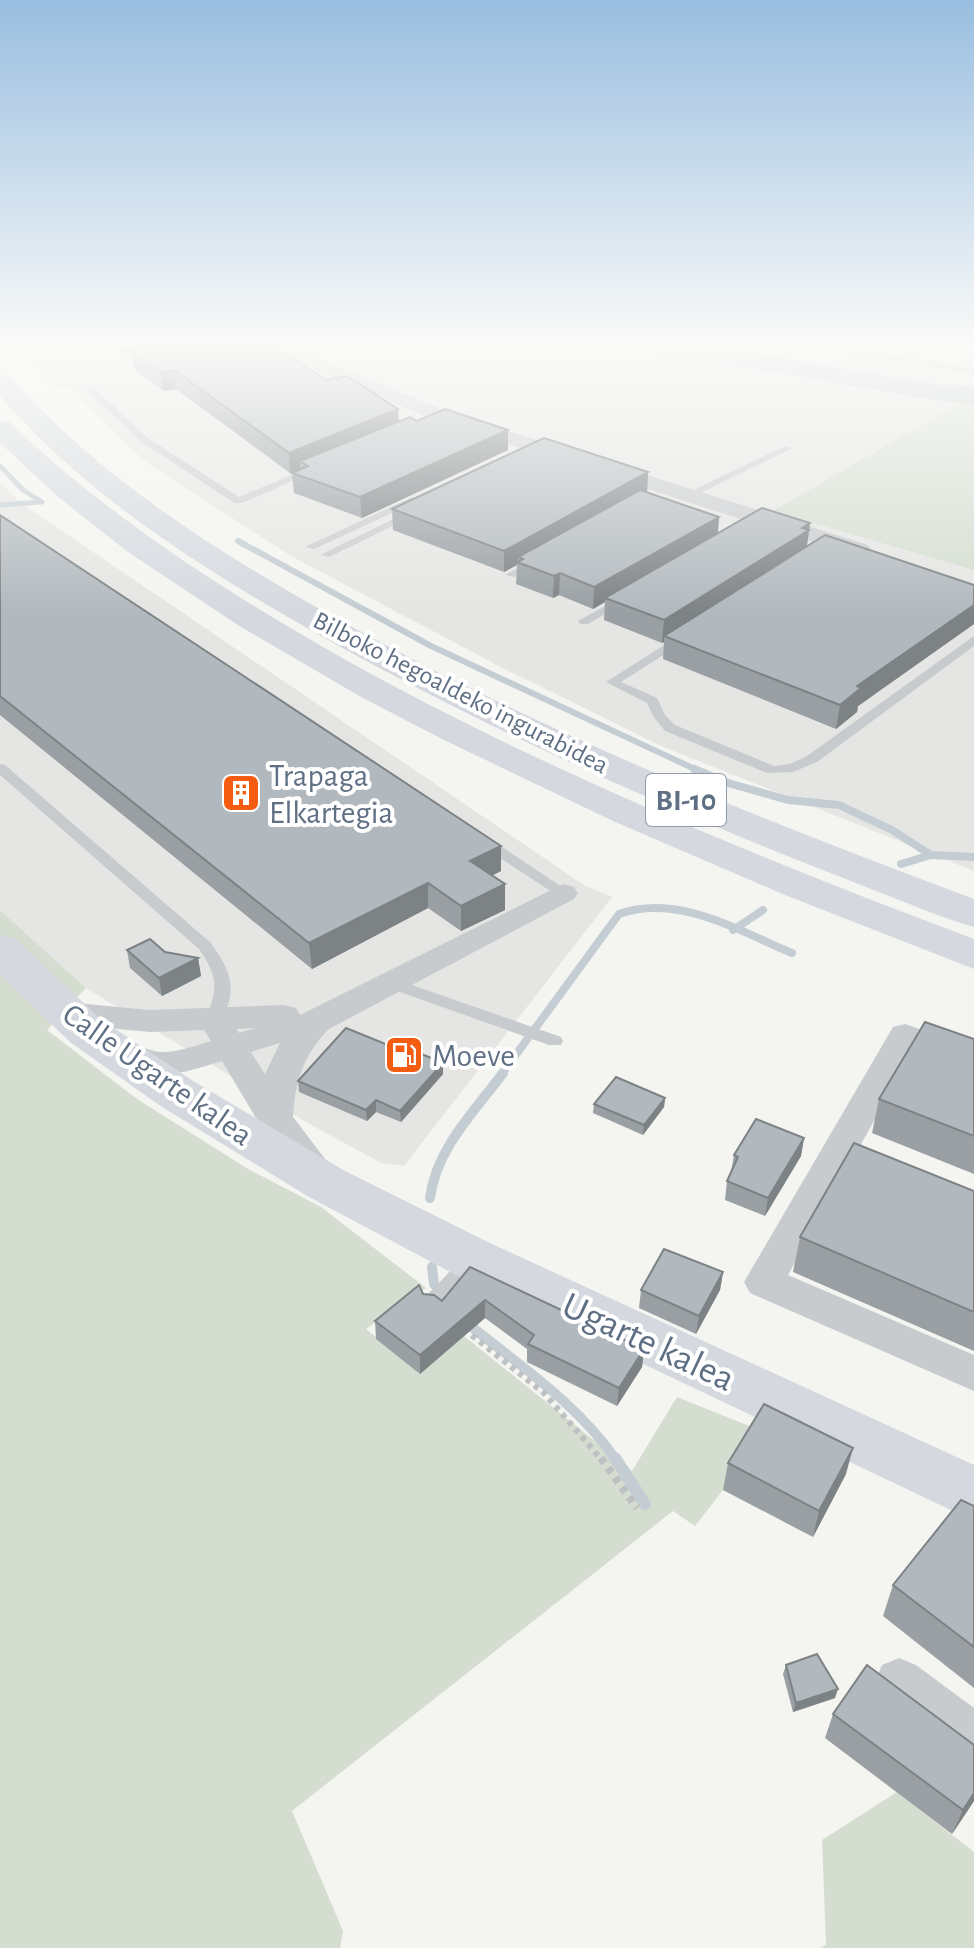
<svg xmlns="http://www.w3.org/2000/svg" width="974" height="1948" viewBox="0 0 974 1948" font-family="'Alegreya Sans',sans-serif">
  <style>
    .built { fill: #e5e6e3 }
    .green { fill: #d4ddd0 }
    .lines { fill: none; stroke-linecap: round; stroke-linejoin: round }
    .stream-far4 { stroke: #c4cdd3; stroke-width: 5 }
    .stream-far3 { stroke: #c4cdd3; stroke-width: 6 }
    .stream-far2 { stroke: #c4cdd3; stroke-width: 8 }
    .stream-far1 { stroke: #c4cdd3; stroke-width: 10 }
    .stream { stroke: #c4cdd3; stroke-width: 12 }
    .river { fill: #c4cdd3; fill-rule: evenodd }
    .path-far1 { stroke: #bec0c2; stroke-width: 6; stroke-dasharray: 5 5; stroke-linecap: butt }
    .path { stroke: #bec0c2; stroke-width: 8; stroke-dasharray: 6 6; stroke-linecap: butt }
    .lane { fill: #c8cbce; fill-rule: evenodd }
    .street { fill: #c8cbce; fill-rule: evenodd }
    .secondary { fill: #d5d9df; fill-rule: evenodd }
    .highway { fill: #d5d9df; fill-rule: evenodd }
    .wall { fill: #999fa3 }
    .shaded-wall { fill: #7d8285 }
    .building { fill: #b2b9be; stroke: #7d8285; stroke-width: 2 }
    .labels { text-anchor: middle; stroke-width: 8; stroke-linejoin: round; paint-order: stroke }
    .far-street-label { font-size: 26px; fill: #607084; stroke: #fff }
    .shield { fill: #fff; stroke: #909ba9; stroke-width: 2 }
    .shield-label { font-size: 30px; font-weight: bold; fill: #607084 }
    .poi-label { font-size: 32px; fill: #607084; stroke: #fff; text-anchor: start }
    .street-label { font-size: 32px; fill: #607084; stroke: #fff }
    .near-street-label { font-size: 38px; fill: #607084; stroke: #fff }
  </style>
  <rect width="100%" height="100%" fill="#f4f5f0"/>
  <path class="built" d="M8,341H557L588,348L739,360L974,405V871L661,746L497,665L291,556L147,463L69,388L52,385Z
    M654,341H974V390L926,388L770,357Z
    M0,482L21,503L584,885L612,897L404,1166L381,1163L306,1122L86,988L0,910Z"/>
  <path class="green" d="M557,341H654L770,357L926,388L974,390V393H943L974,398V570L773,511L958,404L739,360L588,348Z
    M0,910L86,988L47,1030L137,1099L248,1169L321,1207L426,1288L366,1329L420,1373L464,1336L632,1471L677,1397L759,1430L723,1490L695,1526L673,1511L292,1811L343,1931L340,1948H0Z
    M897,1792L974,1852V1948H820L826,1945L822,1840Z"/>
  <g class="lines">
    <path class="stream-far4" d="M0,466L23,490L42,502
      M0,505L41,502"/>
    <path class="stream-far3" d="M238,541L431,646L699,771"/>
    <path class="stream-far2" d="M694,769L728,783L788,800L839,805L892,830L931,855
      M901,864L931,855L974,857
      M733,930L763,910
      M501,1075L619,914C677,893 739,931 792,953"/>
    <path class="stream-far1" d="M430,1198C436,1149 474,1112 503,1073
      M432,1267L434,1284L441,1292
      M468,1324C519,1365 579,1405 616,1460"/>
    <path class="stream" d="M615,1458L645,1504"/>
    <path class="river" d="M626,341H685L934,384L974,387V405L934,400L639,349L630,347Z"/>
    <path class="path-far1" d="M464,1329L544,1393L602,1460"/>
    <path class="path" d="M601,1458L637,1508"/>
    <path class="lane" d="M770,341H790L974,368V374Z
      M87,387H93L148,438L239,497L308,468L317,470L242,503H234L142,442L87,391Z
      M785,446L793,448L690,498L681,496Z
      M412,497L417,500L416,502L314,549L305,547Z
      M406,513L415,515L329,557L320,555Z
      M535,559L541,562L539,564L515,577L505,575Z
      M623,596L627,597V601L588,624H580L578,621Z
      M680,635L686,639L684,642L621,682L657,698L665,715L675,725L774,766L790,764L807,756L974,636V646L817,762L793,772L767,773L665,731L653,716L647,703L606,682Z
      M0,764L5,765L211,943C232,973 238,989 220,1024L214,1026L206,1020C217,988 219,978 199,949L0,775Z
      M482,836L487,837L571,893L568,896H558L477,843L475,840Z
      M392,978L561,1037L563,1041L561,1045H549L386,987L384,983Z
      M472,1253L479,1256L482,1261L479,1266L439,1309L432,1311L425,1309L422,1303L425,1297L465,1256Z"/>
    <path class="street" d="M265,341H285L317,358L451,413L868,545L871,550L860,557L852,555L437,421L305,366Z
      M563,884L574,887L578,893L574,899L329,1029C304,1054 295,1081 293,1117L335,1172L330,1182L317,1186L304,1182L262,1128L222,1061C186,1072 164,1081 128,1066C118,1063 112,1061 107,1052L112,1044C129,1039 138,1047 154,1051C172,1055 194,1046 211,1041L204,1030L150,1032L65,1024L53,1021L49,1013L53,1005L65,1002L150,1010L284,1005L296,1008L300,1015ZM255,1028L239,1033L237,1029ZM280,1043L265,1074L251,1052Z
      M905,1024L974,1048V1073L913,1051L788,1275L974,1355V1391L750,1293L744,1282L893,1027Z
      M899,1658L916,1665L974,1708V1764L956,1757L882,1699L875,1682L882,1665Z"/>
    <path class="secondary" d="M0,935L15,939L102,1020L193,1081L345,1171L492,1244L974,1465V1521L454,1274L309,1197L159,1105L70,1042L0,974Z"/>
    <path class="highway" d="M0,374L9,376C103,481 220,554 343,622C544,733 759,819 974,899V927C945,919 917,907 889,896C840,877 791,858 743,838C594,776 447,708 307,628C195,564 85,494 0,396Z
      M0,420L9,422C110,518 224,591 344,659C545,771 759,858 974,939V969L785,895L613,821L444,740L361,697L241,627L128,552L57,496L0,443Z"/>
  </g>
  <path class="wall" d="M112,341H264L327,380L398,409L399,421H417L508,430V450L362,518L294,493L292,473L300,469L290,473L176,389L164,391L134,369L132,359L115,349L113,342Z
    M846,341H974V342L952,341L951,346Z
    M648,472L647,493L719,517L718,533L810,523L807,546L974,585V624L858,706L857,712L836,729L663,659L664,642L662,643L604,620L605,602L593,609L559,595L553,598L516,584L517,565L504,572L393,530L392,509Z
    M0,515L501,871L491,876L505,884V910L461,931L428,908L312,969L0,715Z
    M127,950L165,952L198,958L201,976L162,996L130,968Z
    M974,1039V1174L872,1133L879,1099Z
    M415,1056L443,1063V1074L401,1122L376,1112L367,1121L299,1092L298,1081Z
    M665,1098L664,1107L643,1135L593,1113L594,1104Z
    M804,1138L801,1156L765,1216L725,1200L727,1181L731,1172L734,1155Z
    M974,1191V1351L793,1272L800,1237Z
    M470,1267L644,1349L642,1367L617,1406L527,1362V1349L485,1318L420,1374L376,1339L375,1321L423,1294L442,1301Z
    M723,1272L720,1290L696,1334L639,1308L641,1290Z
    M728,1463L846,1474L813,1537L723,1490Z
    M974,1506V1688L883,1616L893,1585Z
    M786,1665L835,1698L793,1712L783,1674Z
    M833,1714L974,1801L952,1834L825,1738Z"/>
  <path class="shaded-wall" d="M174,370L176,389L164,391L162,372Z
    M398,409L399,429L300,461V469L290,473L289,453Z
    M508,430V450L362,518L360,497Z
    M648,472L647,493L523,559L518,557L517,565L504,572V551Z
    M719,517L717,539L605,598V602L593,609L594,587Z
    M810,523L806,552L664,636V642L662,643L664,620Z
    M560,573L559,595L553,598L554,576Z
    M974,605V624L858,706L857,712L836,729L840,705L857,686Z
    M501,846V871L470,887V861Z
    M428,883V908L312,969L309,943Z
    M505,884V910L461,931V906Z
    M198,958L201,976L162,996L159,978Z
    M443,1063V1074L401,1122L400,1111Z
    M665,1098L664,1107L643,1135L644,1125Z
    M376,1100V1112L367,1121L366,1110Z
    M804,1138L801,1156L765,1216L768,1198Z
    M723,1272L720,1290L696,1334L699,1316Z
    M485,1300V1318L420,1374V1355Z
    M644,1349L642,1367L617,1406L619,1388Z
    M853,1448L846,1474L813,1537L819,1511Z
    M838,1689L835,1698L793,1712L796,1703Z
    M974,1793V1801L952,1834L963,1810Z"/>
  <path class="building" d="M130,341H264L327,380L347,376L398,409L289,453L174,370L162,372L131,351L143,347Z
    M445,409L508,430L360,497L292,473L308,466L300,461L410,417L417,421Z
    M544,438L648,472L504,551L392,509Z
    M640,490L719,517L594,587L560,573L554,576L517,562L523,559L518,557Z
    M762,508L810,523L802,528L809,530L664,620L605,598Z
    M0,515L501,846L470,861L505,884L461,906L428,883L309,943L0,696Z
    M825,535L974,585V605L857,686L861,688L840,705L664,636Z
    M150,939L165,952L198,958L159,978L127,950Z
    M925,1022L974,1039V1136L879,1099Z
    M346,1028L415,1056L419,1053L443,1063L400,1111L376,1100L366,1110L298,1081Z
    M616,1077L665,1098L644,1125L594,1104Z
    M756,1119L804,1138L768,1198L727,1181L738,1157L734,1155Z
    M854,1143L974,1191V1312L800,1237Z
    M664,1249L723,1272L699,1316L641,1290Z
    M470,1267L644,1349L619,1388L528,1344L534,1335L485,1300L420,1355L375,1321L419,1285L423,1294L434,1295L442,1301Z
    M764,1404L853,1448L819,1511L728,1463Z
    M961,1500L974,1506V1647L893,1585Z
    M817,1654L838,1689L796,1703L786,1665Z
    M867,1665L974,1745V1793L963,1810L833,1714Z"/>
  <linearGradient id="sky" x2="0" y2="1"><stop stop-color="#99bee0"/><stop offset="0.56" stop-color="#fafaf8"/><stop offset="1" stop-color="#fafaf8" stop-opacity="0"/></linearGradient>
  <rect width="974" height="614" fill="url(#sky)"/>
  <defs>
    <symbol id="building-square" viewBox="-11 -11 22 22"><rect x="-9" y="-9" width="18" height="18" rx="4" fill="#f45d11" stroke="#fff"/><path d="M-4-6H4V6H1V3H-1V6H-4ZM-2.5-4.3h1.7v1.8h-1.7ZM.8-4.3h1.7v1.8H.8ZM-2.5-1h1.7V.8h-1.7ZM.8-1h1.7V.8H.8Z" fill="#fff"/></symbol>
    <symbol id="fuel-square" viewBox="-11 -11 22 22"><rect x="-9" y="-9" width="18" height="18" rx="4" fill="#f45d11" stroke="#fff"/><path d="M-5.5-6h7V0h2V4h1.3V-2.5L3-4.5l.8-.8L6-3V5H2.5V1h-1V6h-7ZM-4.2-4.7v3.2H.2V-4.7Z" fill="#fff"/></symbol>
  </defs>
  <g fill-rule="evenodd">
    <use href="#building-square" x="219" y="771" width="44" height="44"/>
    <use href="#fuel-square" x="382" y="1033" width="44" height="44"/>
  </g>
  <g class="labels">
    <g class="far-street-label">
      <text transform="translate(461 692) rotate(27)" y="9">Bilboko hegoaldeko ingurabidea</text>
    </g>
    <rect class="shield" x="646" y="774" width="80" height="52" rx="6"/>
    <g class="shield-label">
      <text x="686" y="810">BI-10</text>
    </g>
    <g class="poi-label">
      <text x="269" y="786">Trapaga<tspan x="269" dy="37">Elkartegia</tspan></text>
      <text x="432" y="1066">Moeve</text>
    </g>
    <g class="street-label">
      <text transform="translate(158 1074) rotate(35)" y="11">Calle Ugarte kalea</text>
    </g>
    <g class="near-street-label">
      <text transform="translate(649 1341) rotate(25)" y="13">Ugarte kalea</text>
    </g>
  </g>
</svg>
